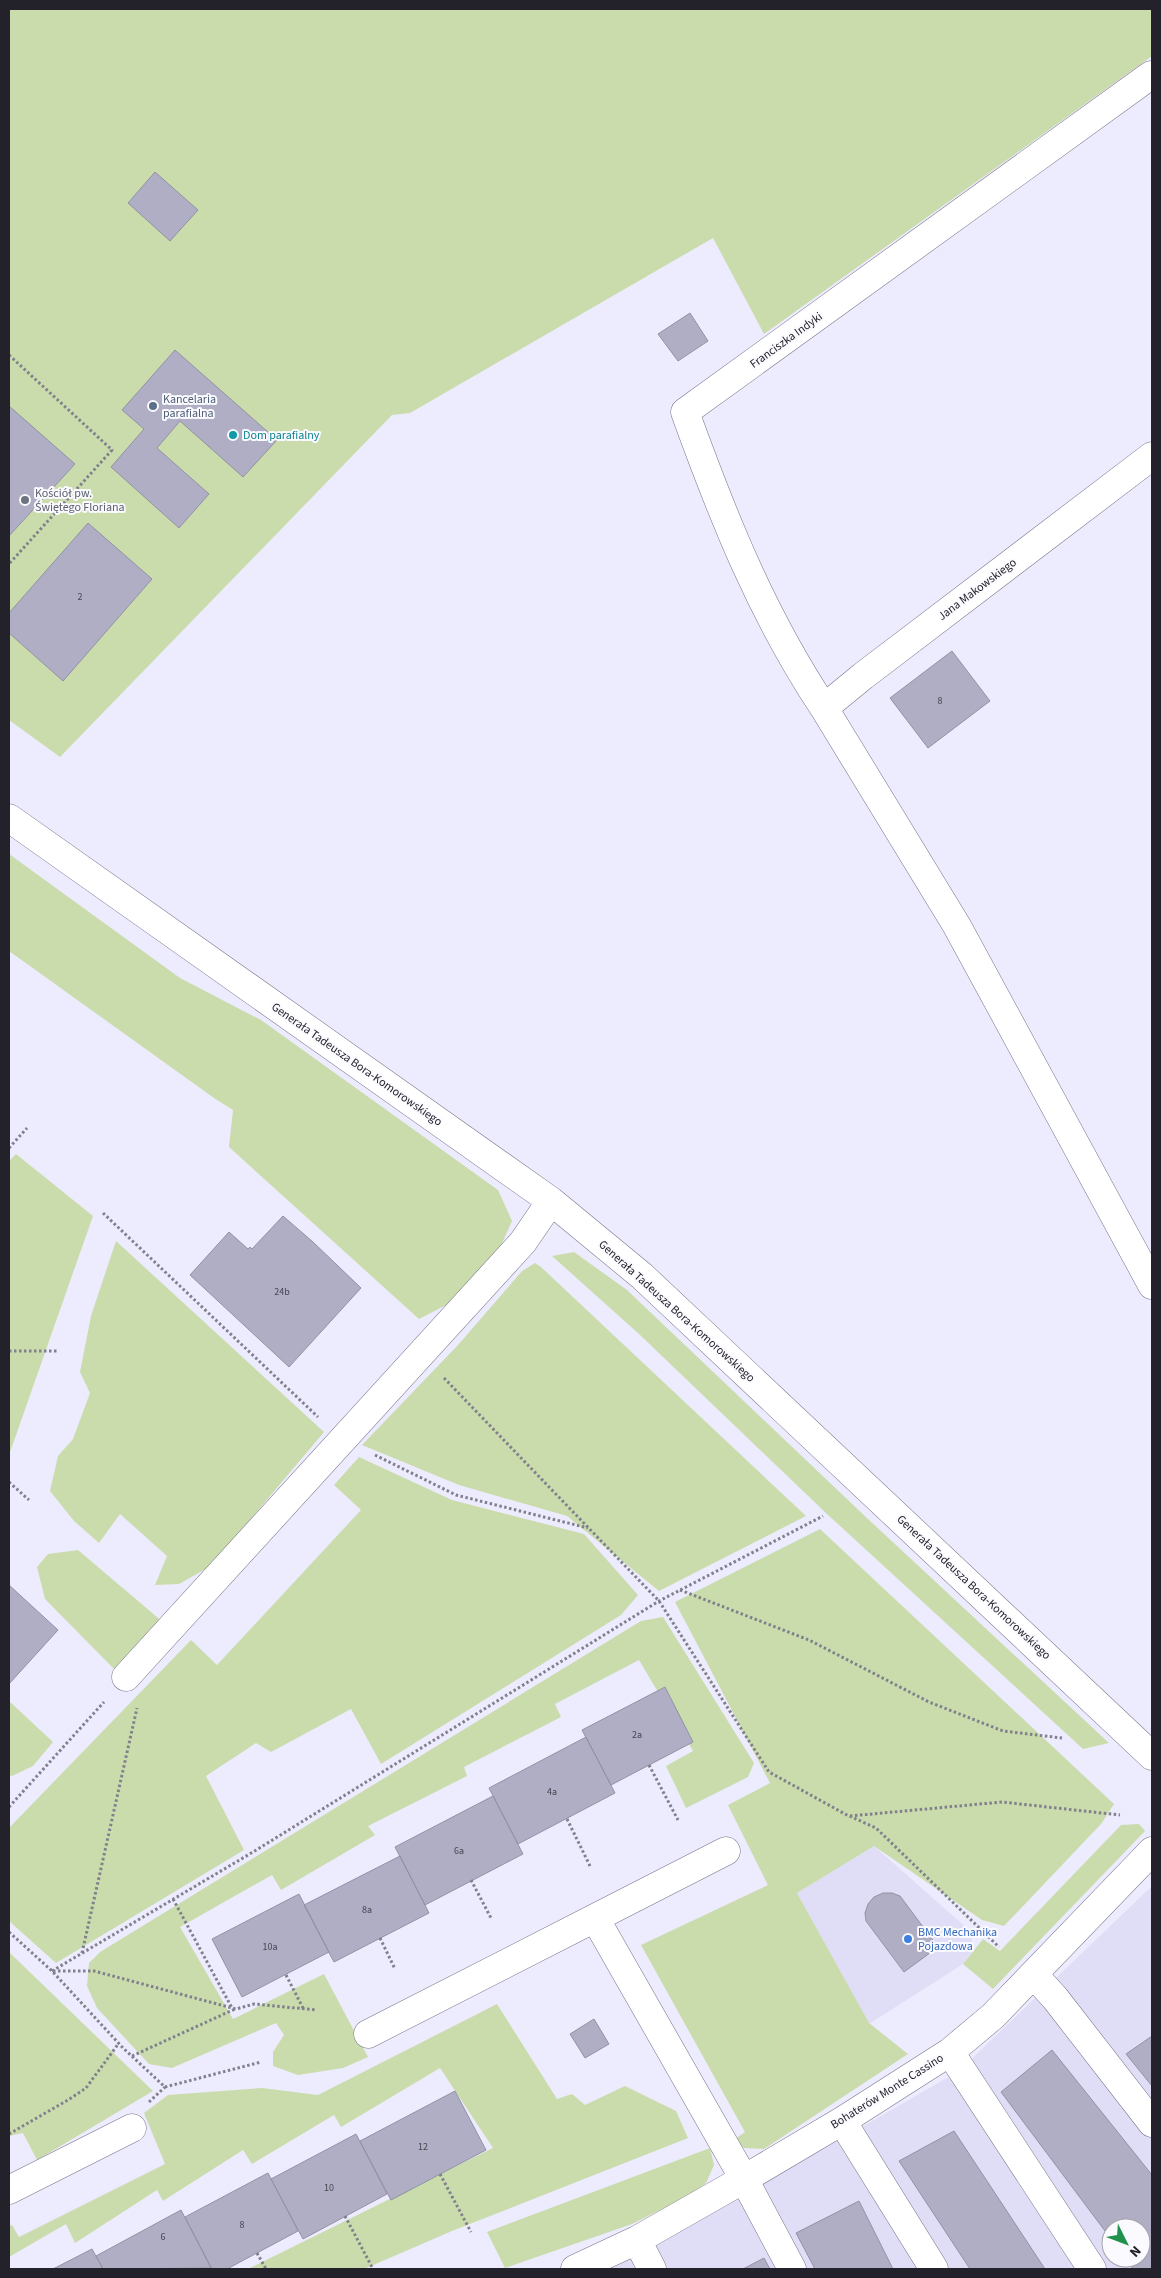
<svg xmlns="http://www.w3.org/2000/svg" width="1161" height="2278" viewBox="0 0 1161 2278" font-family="'Source Sans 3',sans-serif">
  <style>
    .built { fill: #e0ddf6; fill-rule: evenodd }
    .green { fill: #cbdcac }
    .building { fill: #afaec4; stroke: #9291a6 }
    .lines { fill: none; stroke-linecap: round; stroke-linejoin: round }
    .minor-casing { stroke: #767388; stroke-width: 29 }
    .path { stroke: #81808d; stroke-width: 3; stroke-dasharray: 2.5 2.5; stroke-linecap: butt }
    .minor { stroke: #fff; stroke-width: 28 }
    .service-dot { fill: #5c6f8a; stroke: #fafaff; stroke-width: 2 }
    .culture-dot { fill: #0f9aa8; stroke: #fafaff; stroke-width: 2 }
    .worship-dot { fill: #6b7280; stroke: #fafaff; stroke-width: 2 }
    .shop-dot { fill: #3f7fe0; stroke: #fafaff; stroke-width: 2 }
    .labels { text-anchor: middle; stroke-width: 4; stroke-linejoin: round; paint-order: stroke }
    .number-label { font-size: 10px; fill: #464550 }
    .street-label { font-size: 12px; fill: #23222a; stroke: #fafaff }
    .service-label { font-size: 12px; fill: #4e5e75; stroke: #fafaff; text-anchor: start }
    .culture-label { font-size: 12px; fill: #0d838f; stroke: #fafaff; text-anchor: start }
    .worship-label { font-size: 12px; fill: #5b616d; stroke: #fafaff; text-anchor: start }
    .shop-label { font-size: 12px; fill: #366cbe; stroke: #fafaff; text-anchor: start }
  </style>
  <rect width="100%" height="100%" fill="#edebfe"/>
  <path class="built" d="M874,1846L970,1931L973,1950L963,1964L869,2024L797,1893Z
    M1152,1886V2269H604L662,2242L959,2071ZM1111,2228H1141V2258H1111Z"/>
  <path class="green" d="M9,9H1152V56L764,334L713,238L410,413L392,415L60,757L9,720Z
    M9,854L180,978L261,1020L498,1190L512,1221L499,1250L454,1301L419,1319L229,1147L233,1110L214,1098L9,951Z
    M16,1154L93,1216L9,1455V1161Z
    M116,1241L324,1432L211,1566L179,1584L155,1585L167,1556L120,1514L99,1543L74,1521L50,1491L58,1456L73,1439L90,1393L80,1372L91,1316Z
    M574,1252L627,1290L868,1519L1109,1743L1083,1749L827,1514L639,1334L552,1256Z
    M535,1263L541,1267L806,1516L659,1591L567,1516L459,1485L362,1445L458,1345L522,1271Z
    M359,1457L452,1500L584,1534L638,1595L621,1615L381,1764L351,1709L271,1752L256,1743L206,1776L244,1850L56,1963L9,1921V1828L191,1640L217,1665L361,1510L334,1485Z
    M820,1529L1114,1804L1101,1824L1004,1926L982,1920L874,1846L797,1893L869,2023L908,2054L764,2149L744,2148L735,2139L745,2132L641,1945L768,1885L728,1805L770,1783L675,1602Z
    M78,1550L164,1623L117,1672L45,1599L37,1567L48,1554Z
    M663,1617L754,1763L748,1777L686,1808L666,1766L693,1751L639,1660L555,1704L561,1717L464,1767L467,1776L368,1826L375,1835L281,1890L272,1875L180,1927L233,2019L324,1974L368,2057L343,2068L298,2075L273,2066V2052L284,2035L276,2023L172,2068L149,2064L97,2008L87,1986L89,1963L100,1952L641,1621Z
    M9,1701L53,1742L33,1766L12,1776L9,1775Z
    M1139,1824L1145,1831L993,1989L963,1964L983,1939L1000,1951L1121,1825Z
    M9,1952L153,2091L37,2160L23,2133L9,2136Z
    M497,2004L557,2099L572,2094L585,2105L625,2086L676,2111L688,2138L452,2231L364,2269H248L493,2148L440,2068L341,2127L334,2115L252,2164L243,2150L163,2201L157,2190L75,2243L66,2224L9,2257V2226L12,2225L19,2237L165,2164L144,2113L168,2095L262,2088L318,2095Z
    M710,2148L714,2165L706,2183L688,2196L632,2224L505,2268L487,2232Z"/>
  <path class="building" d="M155,172L198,210L170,241L128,203Z
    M690,313L708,341L678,361L658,334Z
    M175,350L277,440L243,477L180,421L157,448L209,494L179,528L111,467L144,429L122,410Z
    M9,406L75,464L9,536Z
    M88,523L152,579L63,681L9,633V613Z
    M952,651L990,701L928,748L890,698Z
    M283,1216L313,1242L361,1288L289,1367L190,1275L229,1232L248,1249L250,1247L252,1249Z
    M9,1585L58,1630L9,1684Z
    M665,1687L693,1742L611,1785L582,1730Z
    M586,1737L615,1793L518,1844L489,1788Z
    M493,1796L523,1854L425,1905L395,1847Z
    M400,1856L429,1913L334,1962L304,1905Z
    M883,1893H892L900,1896L938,1947L904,1972L866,1921L865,1913L868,1904L874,1897Z
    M299,1894L329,1952L242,1997L212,1939Z
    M594,2019L609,2044L585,2058L570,2034Z
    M1152,2036V2086L1126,2054Z
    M1052,2050L1152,2175V2269H1133L1125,2258H1141V2228H1111V2239L1001,2092Z
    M455,2091L486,2150L391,2200L360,2141Z
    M954,2131L1045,2269H970L899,2161Z
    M356,2134L387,2194L303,2239L271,2179Z
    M268,2173L298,2231L227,2269H212L185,2217Z
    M859,2201L893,2269H815L796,2233Z
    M181,2210L211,2268L103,2269L96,2256Z
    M92,2249L103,2269H53Z
    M764,2258L770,2269H743Z"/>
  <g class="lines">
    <defs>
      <path id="minor" d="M1152,456L863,676L824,708L957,926L1152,1285
        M824,708C762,615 723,517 685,412L1151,75
        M9,818L551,1201L642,1276L1152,1756
        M126,1677L523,1242L551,1201
        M595,1918L726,1851
        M1034,1975L1055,1998L1152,2123
        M368,2034L595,1918L744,2179L792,2269
        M950,2052L1092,2269
        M842,2121L934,2269
        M9,2190L132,2128
        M637,2240L652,2269
        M575,2269L637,2240L744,2179L842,2121L950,2052L993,2016L1152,1851"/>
    </defs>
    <use href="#minor" class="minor-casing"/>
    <path class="path" d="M9,355L112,450L9,564
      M9,1148L27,1128
      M103,1213L318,1417
      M9,1351H59
      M444,1378L659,1601L769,1772L845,1814L876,1828L999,1947
      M375,1455L456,1495L588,1528
      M9,1482L29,1500
      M680,1590L809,1640L929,1702L1003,1731L1062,1738
      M649,1765L678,1820
      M9,1807L104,1702
      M850,1816L1002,1802L1120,1815
      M567,1819L590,1866
      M471,1880L491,1918
      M173,1899L232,2008
      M9,1932L52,1971L123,2048L165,2087L261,2062
      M380,1938L395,1969
      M82,1953L137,1708
      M52,1971L253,1852L659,1601L823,1516
      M53,1971H94L236,2009L254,2004L317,2010
      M286,1975L303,2008
      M132,2056L235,2009
      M149,2102L165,2087
      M9,2134L68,2100L86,2088L119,2043
      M440,2174L471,2232
      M345,2216L373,2269
      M257,2253L266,2269"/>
    <use href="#minor" class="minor"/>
  </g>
  <circle class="service-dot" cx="153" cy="406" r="5"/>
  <circle class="culture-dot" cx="233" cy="435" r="5"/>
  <circle class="worship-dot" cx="25" cy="500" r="5"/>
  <circle class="shop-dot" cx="908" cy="1939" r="5"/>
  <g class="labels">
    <g class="number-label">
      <text x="80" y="600">2</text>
      <text x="940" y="704">8</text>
      <text x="282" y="1295">24b</text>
      <text x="637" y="1738">2a</text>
      <text x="552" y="1795">4a</text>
      <text x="459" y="1854">6a</text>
      <text x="367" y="1913">8a</text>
      <text x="270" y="1950">10a</text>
      <text x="423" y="2150">12</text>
      <text x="329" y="2191">10</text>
      <text x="242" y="2228">8</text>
      <text x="163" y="2240">6</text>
    </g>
    <g class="street-label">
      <text transform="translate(786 340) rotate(-36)" y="4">Franciszka Indyki</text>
      <text transform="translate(977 589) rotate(-37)" y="4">Jana Makowskiego</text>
      <text transform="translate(357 1064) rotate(35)" y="4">Generała Tadeusza Bora-Komorowskiego</text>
      <text transform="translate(677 1311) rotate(42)" y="4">Generała Tadeusza Bora-Komorowskiego</text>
      <text transform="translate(974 1587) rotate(43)" y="4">Generała Tadeusza Bora-Komorowskiego</text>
      <text transform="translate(887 2091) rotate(-32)" y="4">Bohaterów Monte Cassino</text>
    </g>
    <g class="service-label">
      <text x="163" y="403">Kancelaria<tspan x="163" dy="14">parafialna</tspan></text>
    </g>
    <g class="culture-label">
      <text x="243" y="439">Dom parafialny</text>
    </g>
    <g class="worship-label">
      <text x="35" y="497">Kościół pw.<tspan x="35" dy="14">Świętego Floriana</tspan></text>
    </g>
    <g class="shop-label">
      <text x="918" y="1936">BMC Mechanika<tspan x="918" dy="14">Pojazdowa</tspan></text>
    </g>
  </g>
  <rect width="1161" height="2278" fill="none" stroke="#23222a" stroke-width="20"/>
  <g transform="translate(1126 2243) rotate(132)"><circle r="24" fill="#fafaff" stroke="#a4a4aa"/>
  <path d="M0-4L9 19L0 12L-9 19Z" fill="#21924b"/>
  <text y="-8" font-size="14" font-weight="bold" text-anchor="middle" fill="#23222a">N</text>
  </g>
</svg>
